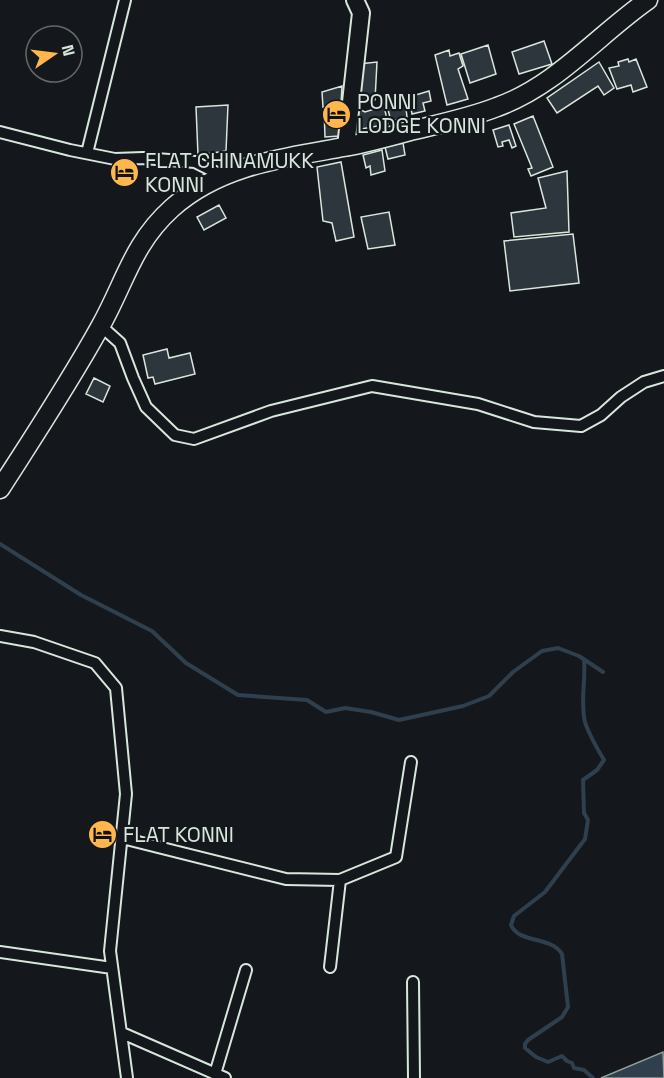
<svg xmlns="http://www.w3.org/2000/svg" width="664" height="1078" viewBox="0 0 664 1078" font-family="'Space Grotesk',sans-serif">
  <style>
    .water { fill: #2f3f4d; stroke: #939e99; stroke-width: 1.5 }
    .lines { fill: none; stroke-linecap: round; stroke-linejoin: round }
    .stream { stroke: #2f3f4d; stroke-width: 4 }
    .building { fill: #2c363c; stroke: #d8e6dc; stroke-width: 1.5 }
    .minor-casing { stroke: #d8e6dc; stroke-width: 14 }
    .secondary-casing { stroke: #d8e6dc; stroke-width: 20 }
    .primary-casing { stroke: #d8e6dc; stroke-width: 21 }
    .minor { stroke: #14181c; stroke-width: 10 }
    .secondary { stroke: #14181c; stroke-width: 16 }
    .primary { stroke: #14181c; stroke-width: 18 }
    .labels { text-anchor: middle; stroke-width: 4.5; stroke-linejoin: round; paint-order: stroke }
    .poi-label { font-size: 21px; fill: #d8e6dc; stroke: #14181c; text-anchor: start }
  </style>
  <rect width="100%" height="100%" fill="#14181c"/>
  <path class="water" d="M663,1052L664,1078H601Z"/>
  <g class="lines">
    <path class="stream" d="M0,544L81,595L152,631L186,663L238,695L307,700L326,712L345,708L371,712L399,720L463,706L489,696L513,672L542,651L558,648L579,656L603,672
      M584,660C586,680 580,702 585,722C589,735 597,748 604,760L597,770L583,780L584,813L588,820L585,839L545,892L514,916L511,925C519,944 552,936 562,954L568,1007L562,1017L528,1040L525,1044V1048L536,1057L548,1062L562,1056L567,1061L572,1063L574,1068L584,1070L593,1078"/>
  </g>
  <path class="building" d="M544,41L552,64L519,74L512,52Z
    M488,45L496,74L470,83L461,54Z
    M449,50L450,56L459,53L463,66L458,69L468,99L447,105L435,55Z
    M628,59L629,62L636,59L647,87L633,92L631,85L617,89L609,68L619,66L618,62Z
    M377,62L375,100L357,105L359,64Z
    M599,62L614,88L604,95L598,86L557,113L547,98Z
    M342,86L341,104L323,107L322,92Z
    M429,91L431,101L423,103L425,111L412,114L409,97Z
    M405,101L407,117L391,121L387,106Z
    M228,105L226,151L198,155L196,107Z
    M384,106L388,124L356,130L357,108L365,112Z
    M342,108L339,136L325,137L324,109Z
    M533,116L553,167L531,176L528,169L532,168L514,124Z
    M509,125L516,146L512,148L509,140L502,142L503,146L498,147L493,130Z
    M403,143L405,155L388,159L385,147Z
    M382,150L385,171L371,175L370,166L366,168L363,155Z
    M341,162L354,237L336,241L332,223L323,221L317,167Z
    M567,171L569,232L514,237L511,213L546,208L538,178Z
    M219,205L226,218L204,230L197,217Z
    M389,212L395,245L368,249L361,217Z
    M573,234L579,283L510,291L504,241Z
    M167,349L169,358L190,353L195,374L155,384L153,377L148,378L143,355Z
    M94,378L110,386L103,402L86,394Z"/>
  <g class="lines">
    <defs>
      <path id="minor" d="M0,132L70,150L115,159L143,158L195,162L223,176
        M87,153L125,0
        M101,326L120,343L133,378L146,407L175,435L194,439L271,411L372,386L478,404L534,422L581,426L601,415L621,397L644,382L664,376
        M0,636L34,642L95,663L116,688L126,794L110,951L127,1078
        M122,838L286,879L340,880L396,857L411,762
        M0,952L112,968
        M330,967L340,880
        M413,982L414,1078
        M122,1033L225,1078
        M215,1074L246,970"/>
      <path id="secondary" d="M346,147L361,13L355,0"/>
      <path id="primary" d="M0,489C34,436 69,383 100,327C125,283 132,244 172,208C220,165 283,158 344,147C366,143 388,137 410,131C439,124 469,118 497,107C556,86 598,35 648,0"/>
    </defs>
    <use href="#minor" class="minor-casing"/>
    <use href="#secondary" class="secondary-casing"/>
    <use href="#primary" class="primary-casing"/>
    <use href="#minor" class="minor"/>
    <use href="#secondary" class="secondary"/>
    <use href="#primary" class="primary"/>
  </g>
  <defs>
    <symbol id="hotel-disc" viewBox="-11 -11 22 22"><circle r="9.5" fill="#ffb74d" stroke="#14181c"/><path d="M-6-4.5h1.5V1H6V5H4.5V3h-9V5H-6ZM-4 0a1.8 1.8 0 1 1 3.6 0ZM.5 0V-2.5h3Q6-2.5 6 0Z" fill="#111"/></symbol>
  </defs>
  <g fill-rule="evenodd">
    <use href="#hotel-disc" x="320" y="98" width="33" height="33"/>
    <use href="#hotel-disc" x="108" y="156" width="33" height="33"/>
    <use href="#hotel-disc" x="86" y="818" width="33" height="33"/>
  </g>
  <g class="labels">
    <g class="poi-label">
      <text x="357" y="109">PONNI<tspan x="357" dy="24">LODGE KONNI</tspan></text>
      <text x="145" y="168">FLAT CHINAMUKK<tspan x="145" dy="24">KONNI</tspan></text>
      <text x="123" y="842">FLAT KONNI</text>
    </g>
  </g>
  <g transform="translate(54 54) rotate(76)"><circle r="28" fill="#14181c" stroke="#626a69" stroke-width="1.5"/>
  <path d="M0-4.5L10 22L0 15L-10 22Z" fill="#ffb74d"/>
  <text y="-9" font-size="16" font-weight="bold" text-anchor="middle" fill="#d8e6dc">N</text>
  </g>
</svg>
